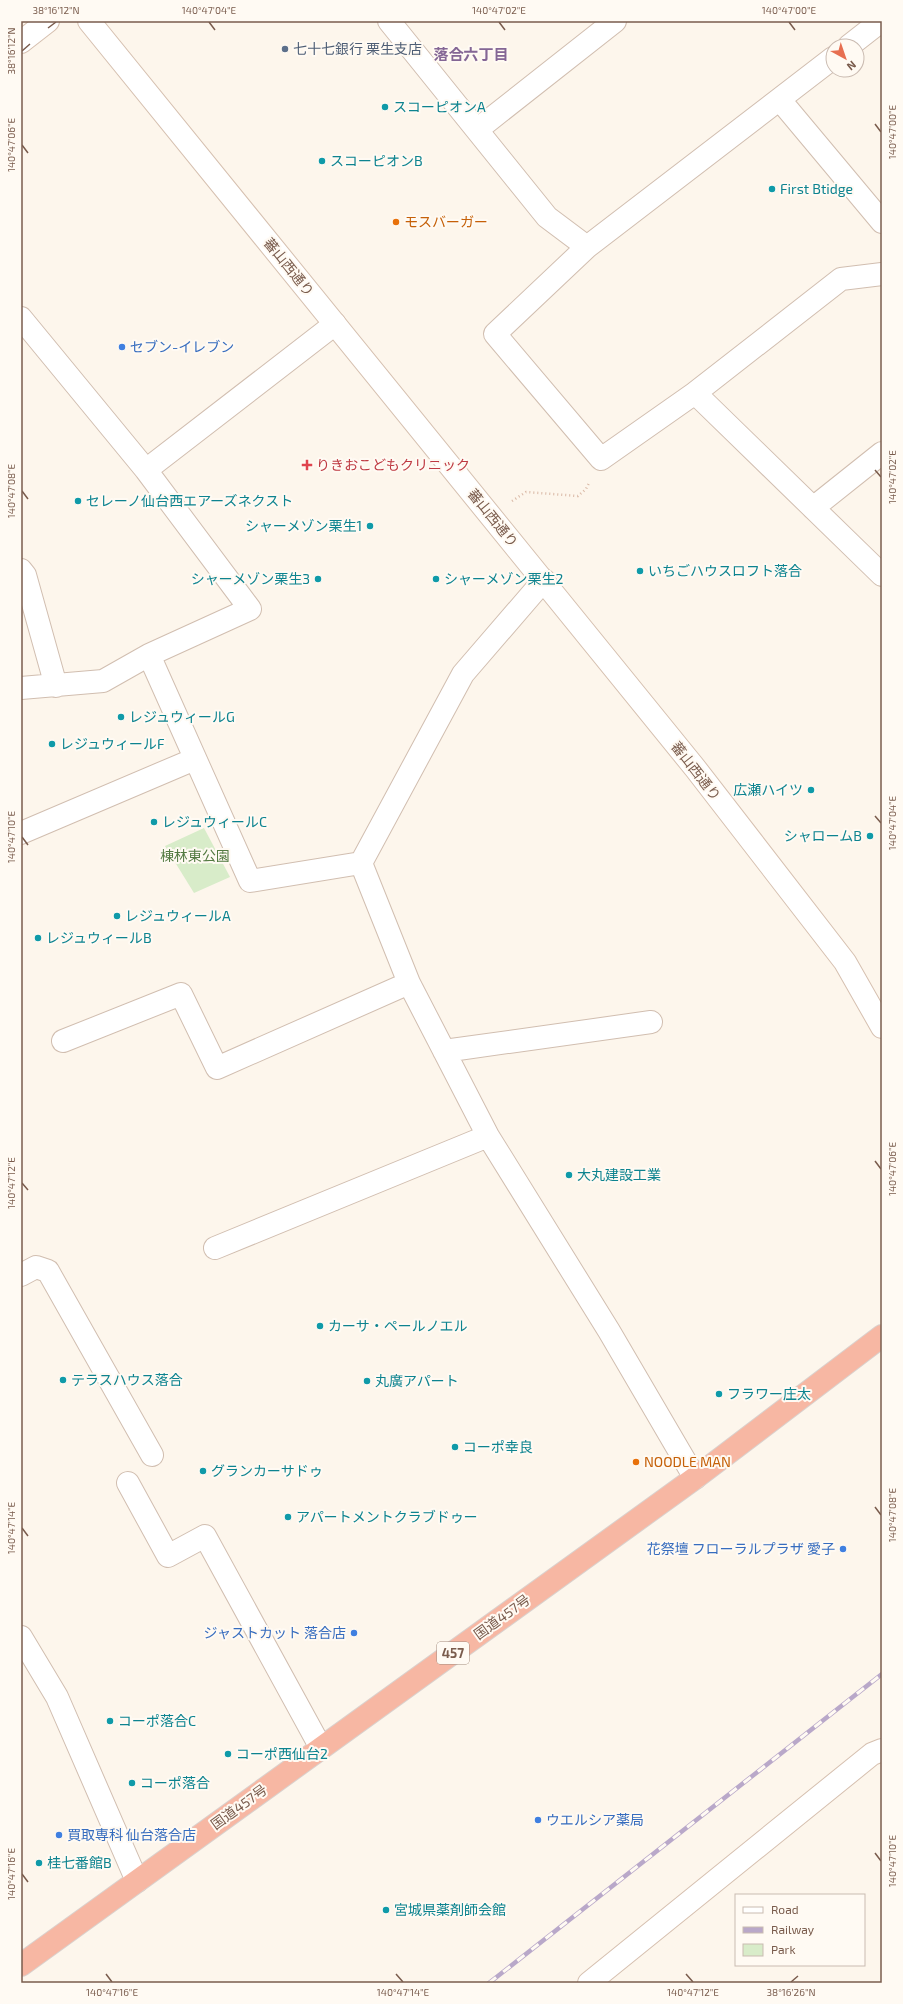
<svg xmlns="http://www.w3.org/2000/svg" width="903" height="2004" viewBox="0 0 903 2004" font-family="'Exo 2','Noto Sans JP',sans-serif">
  <style>
    .park { fill: #d8ecc9 }
    .lines { fill: none; stroke-linecap: round; stroke-linejoin: round }
    .street-casing { stroke: #d1beb0; stroke-width: 24 }
    .secondary-casing { stroke: #d6c0b0; stroke-width: 24 }
    .highway-casing { stroke: #dad1cd; stroke-width: 24 }
    .path { stroke: #d9b8a5; stroke-width: 2.5; stroke-dasharray: 1 3; stroke-linecap: butt }
    .street { stroke: #fff; stroke-width: 22 }
    .secondary { stroke: #fff; stroke-width: 22 }
    .highway { stroke: #f7b7a3; stroke-width: 22 }
    .rail-casing { stroke: #b9a8c9; stroke-width: 4.5 }
    .rail { stroke: #fffaf3; stroke-width: 3; stroke-dasharray: 9; stroke-linecap: butt }
    .ticks { fill: none; stroke: #7a5c4d; stroke-width: 1.5 }
    .service-dot { fill: #5c6f8a; stroke: #fffaf3; stroke-width: 1.5 }
    .culture-dot { fill: #0f9aa8; stroke: #fffaf3; stroke-width: 1.5 }
    .food-dot { fill: #e8710a; stroke: #fffaf3; stroke-width: 1.5 }
    .shop-dot { fill: #3f7fe0; stroke: #fffaf3; stroke-width: 1.5 }
    .health-dot { fill: #e0444e; stroke: #fffaf3; stroke-width: 1.5 }
    .labels { text-anchor: middle; stroke-width: 4; stroke-linejoin: round; paint-order: stroke }
    .shield { fill: #fffaf3; stroke: #a28b7f; stroke-width: 1 }
    .shield-label { font-size: 13px; font-weight: bold; fill: #7a5c4d }
    .service-label { font-size: 14px; fill: #4e5e75; stroke: #fffaf3; text-anchor: start }
    .culture-label { font-size: 14px; fill: #0d838f; stroke: #fffaf3; text-anchor: start }
    .food-label { font-size: 14px; fill: #c56008; stroke: #fffaf3; text-anchor: start }
    .street-label { font-size: 14px; fill: #7a5c4d; stroke: #fffaf3 }
    .shop-label { font-size: 14px; fill: #366cbe; stroke: #fffaf3; text-anchor: start }
    .health-label { font-size: 14px; fill: #be3a42; stroke: #fffaf3; text-anchor: start }
    .park-label { font-size: 14px; fill: #537a41; stroke: #fffaf3 }
    .neighbourhood-label { font-size: 15px; font-weight: bold; fill: #846695; stroke: #fffaf3 }
    .neatline { fill: none; stroke: #7a5c4d; stroke-width: 1.5 }
    .ticks-label { font-size: 10px; text-anchor: middle; fill: #7a5c4d }
  </style>
  <rect width="100%" height="100%" fill="#fdf6ec"/>
  <path class="park" d="M204,828L230,877L194,893L165,846Z"/>
  <g class="lines">
    <defs>
      <path id="street" d="M389,21L547,217L587,247L833,58
        M849,46L881,21
        M780,100L882,222
        M478,129L615,21
        M587,247L495,334L601,459L695,393L882,575
        M21,318L146,470L250,609L149,655L103,681L21,688
        M695,393L841,279L882,274
        M146,470L335,324
        M813,508L882,453
        M21,570L25,575L56,686
        M544,580L463,674L361,863L409,983L488,1136L609,1331L695,1478
        M149,655L250,881L361,863
        M21,833L195,759
        M63,1041L181,994L217,1068L409,983
        M444,1051L651,1022
        M215,1248L488,1136
        M21,1275L36,1267L48,1271L152,1455
        M128,1483L168,1556L205,1536L321,1748
        M21,1637L57,1697L137,1881"/>
      <path id="secondary" d="M89,21L695,768L845,962L882,1027
        M21,42L48,21
        M589,1983L872,1754L882,1750"/>
      <path id="highway" d="M21,1965L695,1478L882,1336"/>
    </defs>
    <use href="#street" class="street-casing"/>
    <use href="#secondary" class="secondary-casing"/>
    <use href="#highway" class="highway-casing"/>
    <path class="path" d="M512,501L526,492L578,496L586,489L589,483"/>
    <use href="#street" class="street"/>
    <use href="#secondary" class="secondary"/>
    <use href="#highway" class="highway"/>
    <defs>
      <path id="rail" d="M489,1983L882,1674"/>
    </defs>
    <use href="#rail" class="rail-casing"/>
    <use href="#rail" class="rail"/>
  </g>
  <path class="ticks" d="M209,22L215,30M499,22L505,30M789,22L795,30M48,28L56,22M22,51L30,44M875,124L881,132M22,145L28,153M875,470L881,477M22,491L28,499M875,816L881,823M22,837L28,845M875,1161L881,1169M22,1183L28,1190M875,1507L881,1515M22,1528L28,1536M875,1853L881,1861M22,1874L28,1882M106,1974L112,1982M396,1974L403,1982M686,1974L693,1982M791,1982L798,1976"/>
  <circle class="service-dot" cx="285" cy="49" r="4"/>
  <g class="culture-dot">
    <circle cx="385" cy="107" r="4"/>
    <circle cx="322" cy="161" r="4"/>
    <circle cx="772" cy="189" r="4"/>
    <circle cx="78" cy="501" r="4"/>
    <circle cx="370" cy="526" r="4"/>
    <circle cx="640" cy="571" r="4"/>
    <circle cx="318" cy="579" r="4"/>
    <circle cx="436" cy="579" r="4"/>
    <circle cx="121" cy="717" r="4"/>
    <circle cx="52" cy="744" r="4"/>
    <circle cx="811" cy="790" r="4"/>
    <circle cx="154" cy="822" r="4"/>
    <circle cx="870" cy="836" r="4"/>
    <circle cx="117" cy="916" r="4"/>
    <circle cx="38" cy="938" r="4"/>
    <circle cx="569" cy="1175" r="4"/>
    <circle cx="320" cy="1326" r="4"/>
    <circle cx="63" cy="1380" r="4"/>
    <circle cx="367" cy="1381" r="4"/>
    <circle cx="719" cy="1394" r="4"/>
    <circle cx="455" cy="1447" r="4"/>
    <circle cx="203" cy="1471" r="4"/>
    <circle cx="288" cy="1517" r="4"/>
    <circle cx="110" cy="1721" r="4"/>
    <circle cx="228" cy="1754" r="4"/>
    <circle cx="132" cy="1783" r="4"/>
    <circle cx="39" cy="1863" r="4"/>
    <circle cx="386" cy="1910" r="4"/>
  </g>
  <g class="food-dot">
    <circle cx="396" cy="222" r="4"/>
    <circle cx="636" cy="1462" r="4"/>
  </g>
  <g class="shop-dot">
    <circle cx="122" cy="347" r="4"/>
    <circle cx="843" cy="1549" r="4"/>
    <circle cx="354" cy="1633" r="4"/>
    <circle cx="538" cy="1820" r="4"/>
    <circle cx="59" cy="1835" r="4"/>
  </g>
  <path class="health-dot" d="M305 459h4v4h4v4h-4v4h-4v-4h-4v-4h4z"/>
  <g class="labels">
    <rect class="shield" x="437" y="1642" width="32" height="22" rx="3"/>
    <g class="shield-label">
      <text x="453" y="1658">457</text>
    </g>
    <g class="service-label">
      <text x="293" y="54">七十七銀行 栗生支店</text>
    </g>
    <g class="culture-label">
      <text x="393" y="112">スコーピオンA</text>
      <text x="330" y="166">スコーピオンB</text>
      <text x="780" y="194">First Btidge</text>
      <text x="86" y="506">セレーノ仙台西エアーズネクスト</text>
      <text x="362" y="531" text-anchor="end">シャーメゾン栗生1</text>
      <text x="648" y="576">いちごハウスロフト落合</text>
      <text x="310" y="584" text-anchor="end">シャーメゾン栗生3</text>
      <text x="444" y="584">シャーメゾン栗生2</text>
      <text x="129" y="722">レジュウィールG</text>
      <text x="60" y="749">レジュウィールF</text>
      <text x="803" y="795" text-anchor="end">広瀬ハイツ</text>
      <text x="162" y="827">レジュウィールC</text>
      <text x="862" y="841" text-anchor="end">シャロームB</text>
      <text x="125" y="921">レジュウィールA</text>
      <text x="46" y="943">レジュウィールB</text>
      <text x="577" y="1180">大丸建設工業</text>
      <text x="328" y="1331">カーサ・ペールノエル</text>
      <text x="71" y="1385">テラスハウス落合</text>
      <text x="375" y="1386">丸廣アパート</text>
      <text x="727" y="1399">フラワー庄太</text>
      <text x="463" y="1452">コーポ幸良</text>
      <text x="211" y="1476">グランカーサドゥ</text>
      <text x="296" y="1522">アパートメントクラブドゥー</text>
      <text x="118" y="1726">コーポ落合C</text>
      <text x="236" y="1759">コーポ西仙台2</text>
      <text x="140" y="1788">コーポ落合</text>
      <text x="47" y="1868">桂七番館B</text>
      <text x="394" y="1915">宮城県薬剤師会館</text>
    </g>
    <g class="food-label">
      <text x="404" y="227">モスバーガー</text>
      <text x="644" y="1467">NOODLE MAN</text>
    </g>
    <g class="street-label">
      <text transform="translate(289 267) rotate(51)" y="5">蕃山西通り</text>
      <text transform="translate(493 518) rotate(51)" y="5">蕃山西通り</text>
      <text transform="translate(696 771) rotate(52)" y="5">蕃山西通り</text>
      <text transform="translate(502 1617) rotate(-36)" y="5">国道457号</text>
      <text transform="translate(239 1807) rotate(-36)" y="5">国道457号</text>
    </g>
    <g class="shop-label">
      <text x="130" y="352">セブン-イレブン</text>
      <text x="835" y="1554" text-anchor="end">花祭壇 フローラルプラザ 愛子</text>
      <text x="346" y="1638" text-anchor="end">ジャストカット 落合店</text>
      <text x="546" y="1825">ウエルシア薬局</text>
      <text x="67" y="1840">買取専科 仙台落合店</text>
    </g>
    <g class="health-label">
      <text x="316" y="470">りきおこどもクリニック</text>
    </g>
    <g class="park-label">
      <text x="195" y="861">棟林東公園</text>
    </g>
    <g class="neighbourhood-label">
      <text x="471" y="60">落合六丁目</text>
    </g>
  </g>
  <rect width="903" height="2004" fill="none" stroke="#fffaf3" stroke-width="44"/>
  <rect x="735" y="1894" width="130" height="72" fill="#fffaf3" stroke="#cabbb1"/>
  <rect x="743" y="1907" width="20" height="6" fill="#ffffff" stroke="#cabbb1"/>
  <text x="771" y="1914" font-size="12" fill="#7a5c4d">Road</text>
  <rect x="743" y="1927" width="20" height="6" fill="#b9a8c9" stroke="#cabbb1"/>
  <text x="771" y="1934" font-size="12" fill="#7a5c4d">Railway</text>
  <rect x="743" y="1944" width="20" height="12" fill="#d8ecc9" stroke="#cabbb1"/>
  <text x="771" y="1954" font-size="12" fill="#7a5c4d">Park</text>
  <g transform="translate(845 58) rotate(140)"><circle r="19" fill="#fffaf3" stroke="#cabbb1"/>
  <path d="M0-3L7 15L0 10L-7 15Z" fill="#e76f51"/>
  <text y="-6" font-size="11" font-weight="bold" text-anchor="middle" fill="#7a5c4d">N</text>
  </g>
  <rect x="22" y="22" width="859" height="1960" class="neatline"/>
  <g class="ticks-label">
    <text x="56" y="14">38°16'12"N</text>
    <text x="209" y="14">140°47'04"E</text>
    <text x="499" y="14">140°47'02"E</text>
    <text x="789" y="14">140°47'00"E</text>
    <text transform="translate(11 51) rotate(-90)" y="4">38°16'12"N</text>
    <text transform="translate(892 132) rotate(-90)" y="4">140°47'00"E</text>
    <text transform="translate(11 145) rotate(-90)" y="4">140°47'06"E</text>
    <text transform="translate(892 477) rotate(-90)" y="4">140°47'02"E</text>
    <text transform="translate(11 491) rotate(-90)" y="4">140°47'08"E</text>
    <text transform="translate(892 823) rotate(-90)" y="4">140°47'04"E</text>
    <text transform="translate(11 837) rotate(-90)" y="4">140°47'10"E</text>
    <text transform="translate(892 1169) rotate(-90)" y="4">140°47'06"E</text>
    <text transform="translate(11 1183) rotate(-90)" y="4">140°47'12"E</text>
    <text transform="translate(892 1515) rotate(-90)" y="4">140°47'08"E</text>
    <text transform="translate(11 1528) rotate(-90)" y="4">140°47'14"E</text>
    <text transform="translate(892 1861) rotate(-90)" y="4">140°47'10"E</text>
    <text transform="translate(11 1874) rotate(-90)" y="4">140°47'16"E</text>
    <text x="112" y="1996">140°47'16"E</text>
    <text x="403" y="1996">140°47'14"E</text>
    <text x="693" y="1996">140°47'12"E</text>
    <text x="791" y="1996">38°16'26"N</text>
  </g>
</svg>
